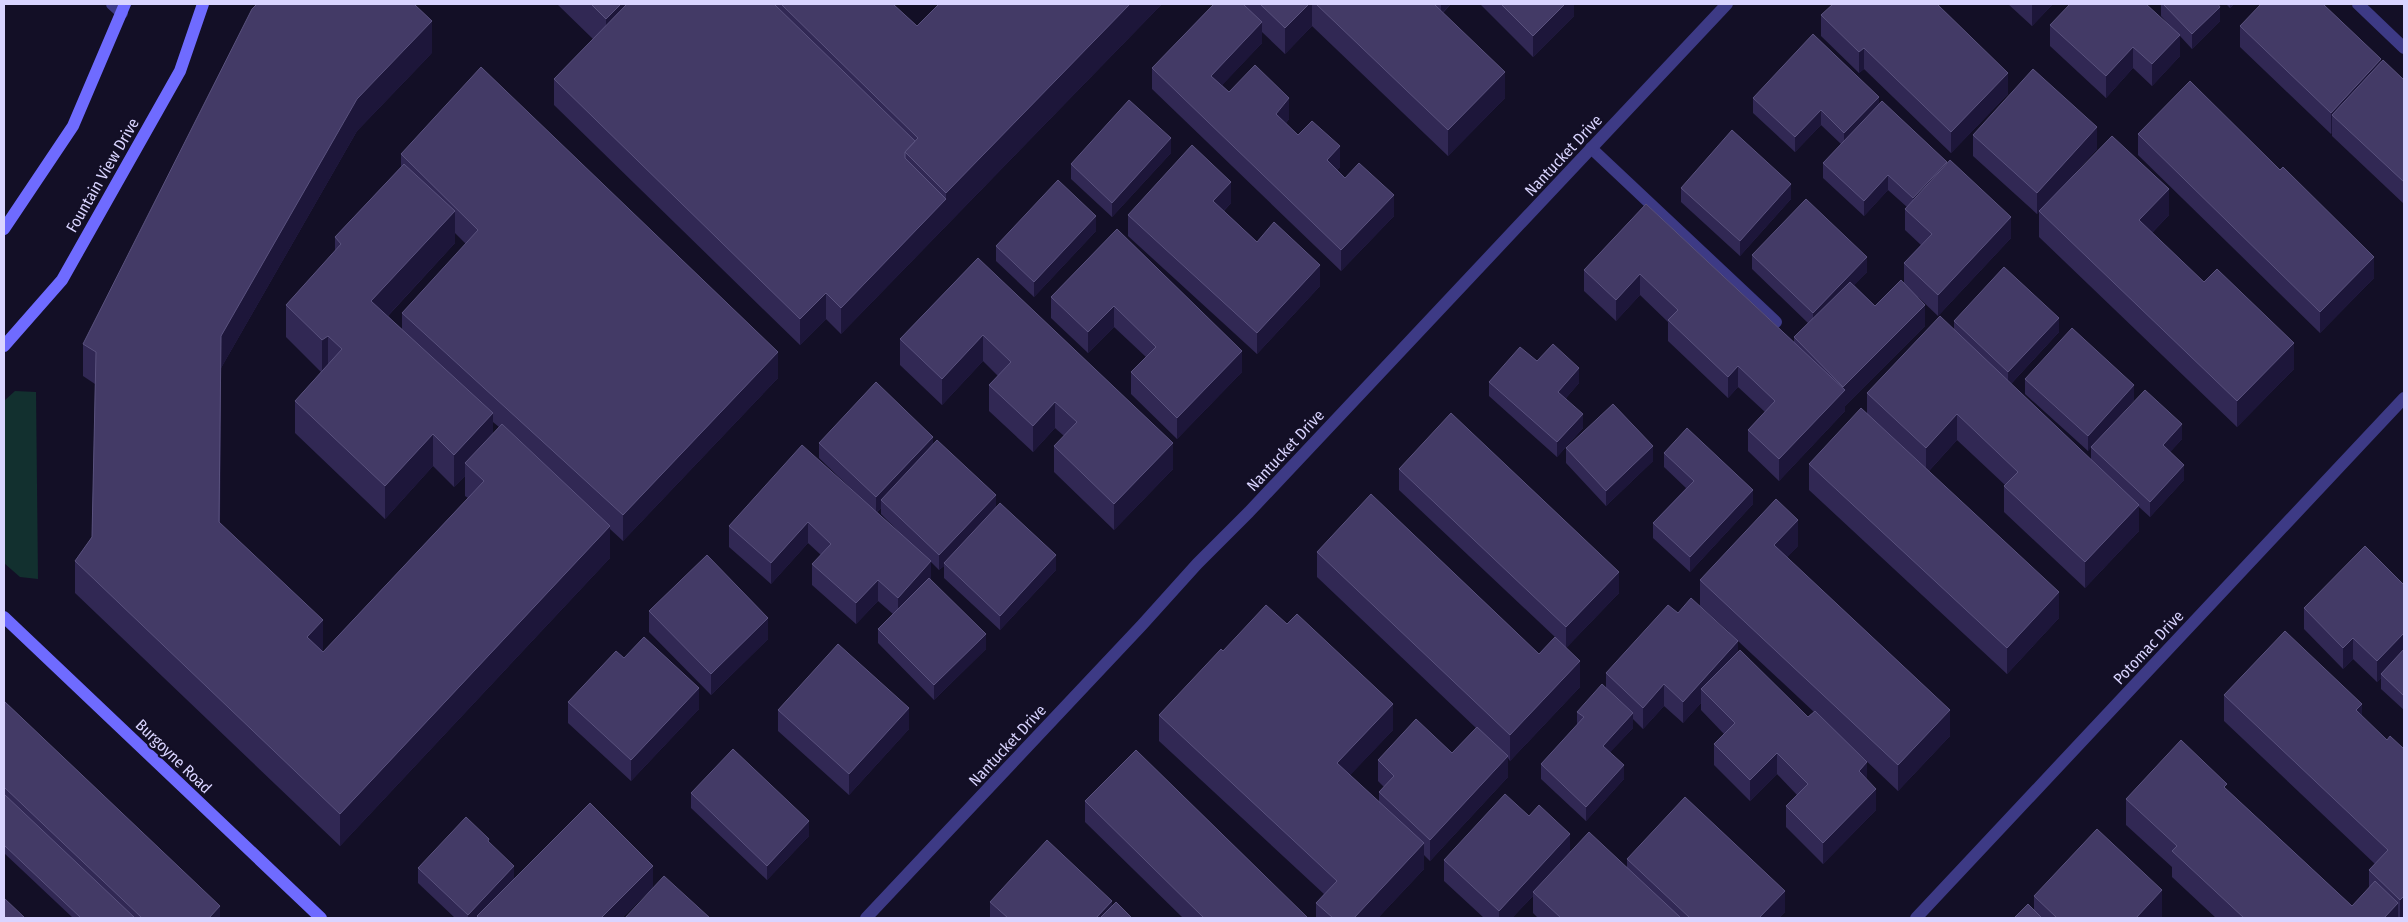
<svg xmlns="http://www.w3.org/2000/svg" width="2408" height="922" viewBox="0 0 2408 922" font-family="'Fira Sans Condensed',sans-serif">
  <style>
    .green { fill: #12302f }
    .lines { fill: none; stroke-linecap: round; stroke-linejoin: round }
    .lane { stroke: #3d3a85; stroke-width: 12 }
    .street { stroke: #3d3a85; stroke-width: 12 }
    .secondary { stroke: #6f6bff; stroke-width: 12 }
    .wall { fill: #312854; fill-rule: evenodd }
    .shaded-wall { fill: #1d163a }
    .building { fill: #433a66; stroke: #5a527e }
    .labels { text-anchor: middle; stroke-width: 4.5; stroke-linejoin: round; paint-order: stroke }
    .street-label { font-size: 16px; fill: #d9d4ff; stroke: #130f26 }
  </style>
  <rect width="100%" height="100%" fill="#130f26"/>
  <path class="green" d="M15,391L36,392L38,579L20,577L4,563V401Z"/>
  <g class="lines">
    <path class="lane" d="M112,4L122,13
      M2358,4L2404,48
      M1591,148L1776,322"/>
    <path class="street" d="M866,918L1142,625L1197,564L1249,512L1727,4
      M1916,918L2404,398"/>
    <path class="secondary" d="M4,229L73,126L125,4
      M4,346L62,280L180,71L203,4
      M4,617L321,918"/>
  </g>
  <path class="wall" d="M557,4H893L917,26L939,4H1162L841,334L826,319L800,345L554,105V79L593,39Z
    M1214,4H1451L1443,13L1505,98L1448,156L1312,26L1285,54L1262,32V43L1222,85L1229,92L1289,119L1286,123L1298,135L1340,167L1337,170L1345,178L1394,216L1341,271L1152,89V68Z
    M1480,4H1574V16L1533,57Z
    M2008,4H2053L2032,26Z
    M2161,4H2218L2220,21L2192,49L2180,36V56L2152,86L2133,68L2106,98L2050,46V25L2170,26L2161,16Z
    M2226,4H2234L2230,8Z
    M1821,15L2008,94L1951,153L1864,69L1859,73L1821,36Z
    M2240,26L2381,62L2404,80V204L2332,136V132L2331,134L2240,47Z
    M432,53L357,131L221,368L220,523L323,652L468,498L465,496V476L454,487L433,466L385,519L295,433V401L321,372L286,337V305L335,251V237L401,167V154L778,378L623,541L610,529V558L340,846L75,593V561L92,537L95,384L83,376V344ZM455,233L466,244L402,313V329L388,316L455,243ZM493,422L499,427L493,434Z
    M1753,98L1879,104L1947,163L2011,238L1938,316L1918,297L1925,326L1845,406V411L1779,481L1748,451V430L1765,412L1738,387L1728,398L1668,341V322L1640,295L1616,321L1584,291V270L1646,204L1794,342V337L1808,323L1752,269V255L1867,272L1854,285L1875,306L1904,283V263L1921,245L1905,230V209L1907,207L1888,190L1864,216L1823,178V163L1841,144L1821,125L1795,152L1753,113Z
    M2138,134L2374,278L2320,333L2138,155Z
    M1973,135L2097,149L2037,214L1973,156Z
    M1171,153L1112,217L1071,179V164Z
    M1681,188L1791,199L1740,256L1681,202Z
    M1231,203L1224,211L1257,242L1320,286L1257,354L1128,236V215Z
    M2039,211L2169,215L2152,233L2294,369L2237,427L2039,237Z
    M1117,229L1242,372L1177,439L1131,394V372L1146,357L1114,327L1088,353L1051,318V297Z
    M1096,231L1034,297L996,261V246Z
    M978,258L1173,469L1114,530L1054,472V446L1064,436L1055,428L1033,452L989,411V385L998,376L983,361L942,405L900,365V339Z
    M1954,321L2059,332L2011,384L2091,460V447L2088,451L2025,394V379L2134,400L2094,444L2182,439L2170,452L2184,480L2150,517L2139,507V531L2085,588L2004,512V486L2005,485L1957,440L1929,471L2059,618L2007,674L1809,490V464L1867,414V393L1954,329Z
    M1537,361L1579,383L1566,398L1583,428L1557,457L1489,396V382Z
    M819,443L933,444L996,507L1056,570L1000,630L944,578V566L939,570L931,562V580L986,649L934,700L878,643V629L893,614L878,601L856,624L812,585V564L821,555L808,543L771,584L729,547V526L870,507L819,458ZM881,508V514L904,537L877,512Z
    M1566,448L1653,461L1606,506L1566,463Z
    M1664,453L1753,504L1690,572L1653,538V523L1686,488L1664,467Z
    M1399,469L1619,593L1566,648L1580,687L1510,761L1508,758V777L1430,861L1424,855V869L1378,918H1316V903L1324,894L1159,741V715L1223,651L1393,730L1350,775L1379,802V792L1384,787L1378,781V760L1452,753L1476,728L1317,577V552L1539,654L1555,637L1399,490Z
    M1798,546L1787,557L1950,736L1898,791L1859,754L1876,810L1823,864L1786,827V806L1797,795L1777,774L1750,801L1714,765V744L1724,734L1701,710V703L1683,723L1664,706L1643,729L1633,719V728L1610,752L1624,779L1586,821L1541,779V764L1577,725V712L1606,688V673L1678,613L1729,632L1700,606V580ZM1738,641L1814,712L1808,717L1738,652Z
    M2404,585V710L2381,689V678L2377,682L2353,659L2343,669L2304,629V608Z
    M649,611L768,639L711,695L649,632Z
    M624,658L699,709L631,781L568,723V702Z
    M2224,695L2362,716L2404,918H2216L2172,877V867L2126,825V799L2227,790L2352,906L2369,888V870L2375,864L2224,721Z
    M4,701L220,918H73L4,853Z
    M778,710L909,729L849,795L778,731Z
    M691,793L809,836L767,880L691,808Z
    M1085,801L1308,918H1183L1085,822Z
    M1529,816L1570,851L1627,867V859L1785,912L1779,918H1538L1533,913V896L1512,918H1484L1444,881V860Z
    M489,843L514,879L653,887L622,918H455L418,883V868Z
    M2034,896L2162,916L2160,918H2014L2034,910Z
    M990,902L1112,906L1132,918H990Z"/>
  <path class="shaded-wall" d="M621,4H653L606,52V19Z
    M1130,4H1162L841,334V308L946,199V193Z
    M1309,4H1312V26L1285,54V28Z
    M1441,4H1451L1441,14Z
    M1565,4H1574V16L1533,57V36Z
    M2033,4H2053L2032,26V5Z
    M2230,4H2234L2230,8Z
    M2220,7V21L2192,49V34Z
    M432,21V53L357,131L221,368V336L357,99Z
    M1262,22V43L1211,97V76Z
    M2180,35V56L2152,86V64Z
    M2133,47V68L2106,98V76Z
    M1864,48V69L1859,73V52Z
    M2381,59V80L2332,115V132L2331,134V113Z
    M1505,72V98L1448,156V130Z
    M2008,73V94L1951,153V132Z
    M1879,97V112L1844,148V133Z
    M1289,98V119L1276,135V114Z
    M1821,110V125L1795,152V137Z
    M2097,127V149L2037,214V193Z
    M1171,138V153L1112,217V203Z
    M1340,146V167L1327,181V160Z
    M1947,162V177L1913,213V198Z
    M1888,175V190L1864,216V201Z
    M1231,182V203L1213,222V201Z
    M1791,184V199L1740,256V241Z
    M2169,189V215L2139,246V220Z
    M1394,195V216L1341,271V250Z
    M455,211V243L371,334V301Z
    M1096,216V231L1034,297V282Z
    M2011,217V238L1938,316V295Z
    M1867,257V272L1813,328V313Z
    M2374,257V278L2320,333V312Z
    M1320,265V286L1257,354V333Z
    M1640,274V295L1616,321V300Z
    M826,293V319L800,345V319Z
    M1925,305V326L1845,406V411L1779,481V459L1843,392V387Z
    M1114,306V327L1088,353V332Z
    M2059,318V332L2008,387V372Z
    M983,335V361L942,405V379Z
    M328,336V368L322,373V340Z
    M2294,343V369L2237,427V401Z
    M1242,351V372L1177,439V418Z
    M778,352V378L623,541V515Z
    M1738,366V387L1728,398V377Z
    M1579,368V383L1558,407V392Z
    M2134,385V400L2088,451V436Z
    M1055,402V428L1033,452V426Z
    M493,413V446L465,463V476L454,487V455Z
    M1583,414V428L1557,457V442Z
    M1957,414V440L1926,474V448Z
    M2182,424V439L2163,460V445Z
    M433,434V466L385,519V486Z
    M933,437V452L881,500V508L876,512V497Z
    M1173,443V469L1114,530V504Z
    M1653,446V461L1606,506V491Z
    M2184,465V480L2150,517V502Z
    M1753,490V504L1690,572V557Z
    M996,495V510L944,563V566L939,570V555Z
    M2139,505V531L2085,588V562Z
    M1798,520V546L1774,571V545Z
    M808,522V543L771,584V563Z
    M610,526V558L340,846V814Z
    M1056,555V570L1000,630V616Z
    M931,561V582L898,619V598Z
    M1619,572V593L1566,648V627Z
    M878,580V601L856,624V603Z
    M2059,592V618L2007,674V648Z
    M768,618V639L711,695V674Z
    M323,620V652L307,670V637Z
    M2404,633V654L2381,674V678L2377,682V661Z
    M986,634V649L934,700V685Z
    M2353,638V659L2343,669V648Z
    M1738,641V662L1701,689V703L1683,723V702Z
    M1580,661V687L1510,761V735Z
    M1664,684V706L1643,729V708Z
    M699,688V709L631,781V760Z
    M1393,704V730L1337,789V763Z
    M2362,704V730L2356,710Z
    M909,708V729L849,795V774Z
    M1950,710V736L1898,791V765Z
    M1633,713V728L1603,760V746Z
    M1777,753V774L1750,801V780Z
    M1508,756V777L1430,861V840Z
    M1867,762V783L1859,771Z
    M1624,765V779L1586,821V807Z
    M1876,789V810L1823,864V843Z
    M809,821V836L767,880V866Z
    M1570,834V856L1533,892V896L1512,918H1499V911Z
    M1424,843V869L1378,918H1354Z
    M514,866V881L477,916V918H468V915Z
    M653,866V887L622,918H601Z
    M2162,890V916L2160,918H2136Z
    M1785,891V912L1779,918H1759Z
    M2404,896V918H2400V900Z
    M1112,901V918H1096Z
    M2398,903V918H2384Z
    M220,906V918H209Z"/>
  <path class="building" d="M257,4H414L432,21L357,99L221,336L219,522L323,620L307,637L323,652L484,481L465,463L502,424L610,526L340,814L75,561L92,537L96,352L83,344L252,9Z
    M591,4H621L606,19Z
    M627,4H774L915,141L905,152V158L946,199L841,308L826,293L800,319L554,79Z
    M781,4H893L917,26L939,4H1130L946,193L905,152L918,138Z
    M1214,4H1243L1262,22L1211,76L1229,92L1255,65L1289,98L1276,114L1298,135L1312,121L1340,146L1327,160L1345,178L1359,163L1394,195L1341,250L1152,68Z
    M1260,4H1309L1285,28Z
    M1316,4H1434L1505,72L1448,130Z
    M1501,4H1565L1533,36Z
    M1833,4H1937L2008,73L1951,132L1864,48L1859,52L1821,15Z
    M2070,4H2146L2180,35L2152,64L2133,47L2106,76L2050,25Z
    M2163,4H2218L2220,7L2192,34Z
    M2261,4H2323L2381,59L2331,113L2240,26Z
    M1813,34L1879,97L1844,133L1821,110L1795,137L1753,98Z
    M2383,60L2404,80V182L2332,115Z
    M481,67L778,352L623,515L402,313L478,230L401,154Z
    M2033,69L2097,127L2037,193L1973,135Z
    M2190,81L2280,170L2283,167L2374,257L2320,312L2138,134Z
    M1129,100L1171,138L1112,203L1071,164Z
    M1882,101L1947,162L1913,198L1888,175L1864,201L1823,163Z
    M1732,130L1791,184L1740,241L1681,188Z
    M2112,136L2169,189L2139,220L2204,282L2217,269L2294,343L2237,401L2039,211Z
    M1192,145L1231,182L1213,201L1257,242L1274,222L1320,265L1257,333L1128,215Z
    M1950,160L2011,217L1938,295L1904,263L1932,234L1905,209Z
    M404,164L455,211L371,301L493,413L454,455L433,434L385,486L295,401L342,349L328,336L322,340L286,305L341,244L335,237Z
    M1058,180L1096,216L1034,282L996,246Z
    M1806,199L1867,257L1813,313L1752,255Z
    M1646,204L1845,390L1779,459L1748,430L1775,401L1738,366L1728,377L1668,320L1678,310L1640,274L1616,300L1584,270Z
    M1117,229L1242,351L1177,418L1131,372L1156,347L1114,306L1088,332L1051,297Z
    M978,258L1173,443L1114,504L1054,446L1077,422L1055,402L1033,426L989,385L1011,362L983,335L942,379L900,339Z
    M2004,267L2059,318L2008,372L1954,321Z
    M1901,280L1925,305L1843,387L1794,337L1850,282L1875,306Z
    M1940,316L2139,505L2085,562L2004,486L2018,472L1957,414L1926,448L1867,393Z
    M2072,328L2134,385L2088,436L2025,379Z
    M1553,344L1579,368L1558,392L1583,414L1557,442L1489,382L1520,347L1537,361Z
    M876,382L933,437L876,497L819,443Z
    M2145,390L2182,424L2163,445L2184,465L2150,502L2091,447Z
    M1613,404L1653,446L1606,491L1566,448Z
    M1861,408L2059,592L2007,648L1809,464Z
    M1451,413L1619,572L1566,627L1399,469Z
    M1687,428L1753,490L1690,557L1653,523L1694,481L1664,453Z
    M937,440L996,495L939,555L881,500Z
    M802,445L931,561L898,598L878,580L856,603L812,564L831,544L808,522L771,563L729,526Z
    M1371,494L1539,654L1555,637L1580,661L1510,735L1317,552Z
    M1776,499L1798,520L1774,545L1950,710L1898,765L1700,580Z
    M1000,503L1056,555L1000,616L944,563Z
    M2365,546L2404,585V633L2377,661L2353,638L2343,648L2304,608Z
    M707,555L768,618L711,674L649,611Z
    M929,578L986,634L934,685L878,629Z
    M1691,598L1738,641L1683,702L1664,684L1643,708L1606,673L1668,605L1678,613Z
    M1266,605L1287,624L1297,614L1393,704L1337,763L1424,843L1354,918H1333L1316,903L1337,881L1159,715L1221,649L1223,651Z
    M2285,631L2362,704L2356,710L2387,740L2390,736L2404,749V896L2400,900L2369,870L2388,850L2224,695Z
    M644,637L699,688L631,760L568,702L616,651L624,658Z
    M838,644L909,708L849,774L778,710Z
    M2404,649V696L2381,674Z
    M1740,650L1808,717L1815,711L1867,762L1859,771L1876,789L1823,843L1786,806L1808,784L1777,753L1750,780L1714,744L1735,723L1701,689Z
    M1602,684L1633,713L1603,746L1624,765L1586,807L1541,764L1584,717L1577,712Z
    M4,701L220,906L209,918H142L4,787Z
    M1416,719L1452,753L1477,727L1508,756L1430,840L1379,792L1394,776L1378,760Z
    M2181,740L2227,784L2224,787L2352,906L2375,881L2398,903L2384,918H2244L2172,851L2177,846L2126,799Z
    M733,749L809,821L767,866L691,793Z
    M1136,750L1308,918H1204L1085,801Z
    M4,794L135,918H81L4,845Z
    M1505,794L1529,816L1539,805L1570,834L1499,911L1444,860Z
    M1685,797L1785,891L1759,918H1690L1627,859Z
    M590,803L653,866L601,918H479L477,916Z
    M466,817L489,839L488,841L514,866L468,915L418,868Z
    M2097,829L2162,890L2136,918H2057L2034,896Z
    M1589,832L1681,918H1561L1533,892Z
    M1047,840L1112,901L1096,918H1008L990,902Z
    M664,876L710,918H625Z
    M4,898L25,918H4Z
    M1116,902L1132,918H1100Z
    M2028,904L2042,918H2014Z"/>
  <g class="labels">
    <g class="street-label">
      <text transform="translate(1563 155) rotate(-47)" y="6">Nantucket Drive</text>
      <text transform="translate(102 175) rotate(-60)" y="6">Fountain View Drive</text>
      <text transform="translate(1285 450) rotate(-47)" y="6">Nantucket Drive</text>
      <text transform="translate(2148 647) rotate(-47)" y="6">Potomac Drive</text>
      <text transform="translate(1007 745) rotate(-47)" y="6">Nantucket Drive</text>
      <text transform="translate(174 756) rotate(44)" y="6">Burgoyne Road</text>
    </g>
  </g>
  <rect width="2408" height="922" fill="none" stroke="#d9d4ff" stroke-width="10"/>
</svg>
